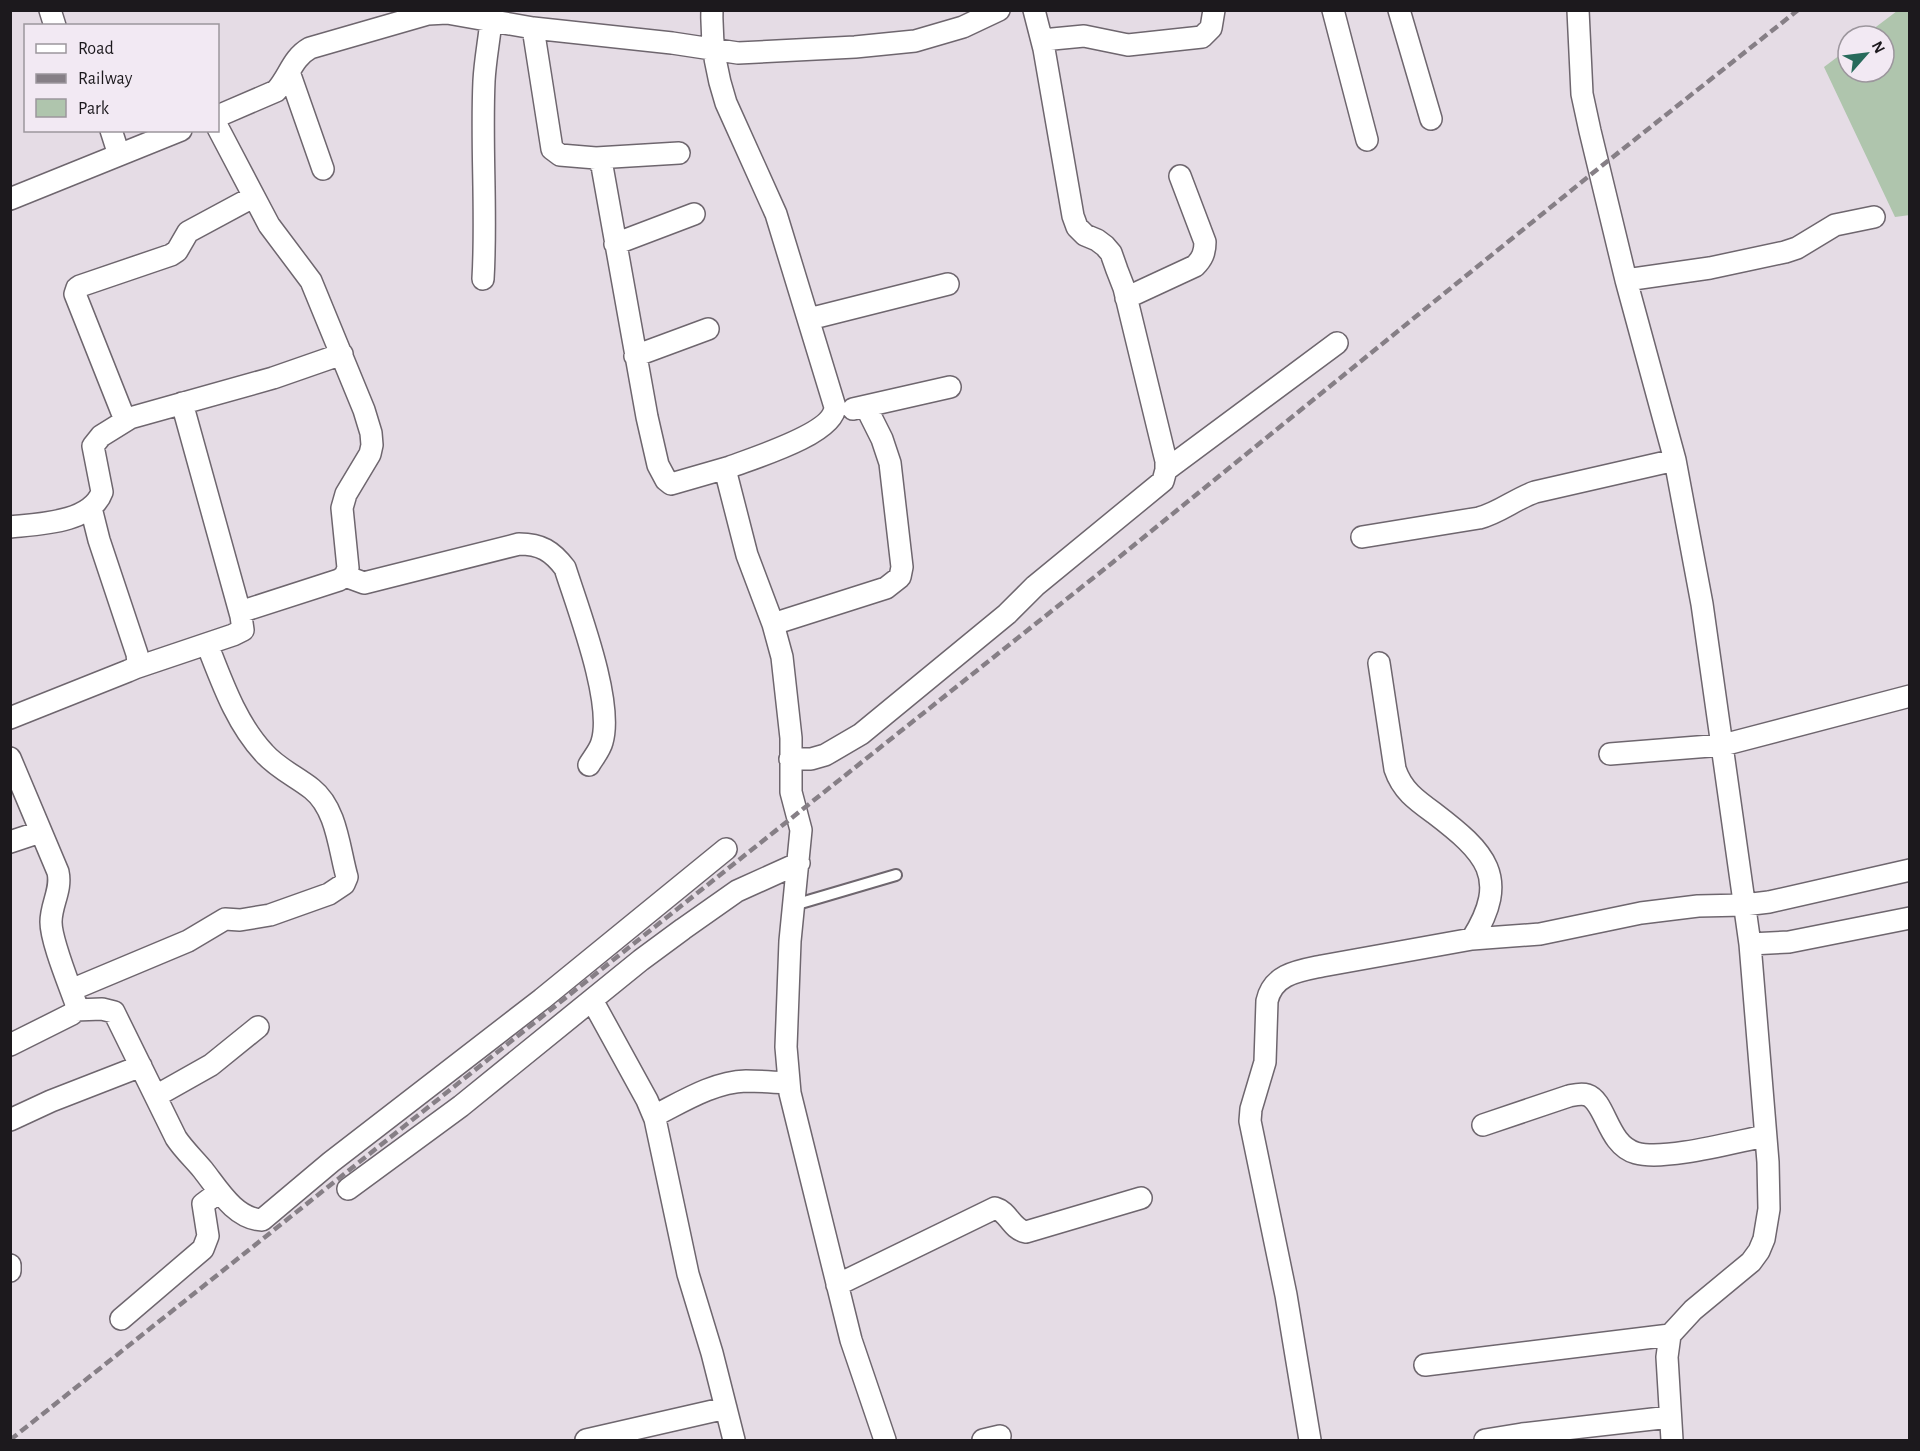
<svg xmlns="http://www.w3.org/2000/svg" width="1920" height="1451" viewBox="0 0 1920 1451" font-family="'Alegreya Sans',sans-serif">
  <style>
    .green { fill: #afc5ad }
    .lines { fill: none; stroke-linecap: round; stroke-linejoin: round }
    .lane-casing { stroke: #6e666e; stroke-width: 14 }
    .street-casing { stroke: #6e666e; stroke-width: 24 }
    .lane { stroke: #fff; stroke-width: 10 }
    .street { stroke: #fff; stroke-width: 21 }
    .rail { stroke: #867f86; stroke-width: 4.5; stroke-dasharray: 9 4.5; stroke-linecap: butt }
  </style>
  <rect width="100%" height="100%" fill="#e5dce5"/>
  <path class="green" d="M1897,11H1909L1910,215L1895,217L1824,67L1848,49V72H1884V36H1864Z"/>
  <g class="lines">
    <defs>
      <path id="lane" d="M794,905L896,875"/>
      <path id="street" d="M50,10L55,26
        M712,10C711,42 716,73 726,103L776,214L835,407C834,434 753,458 730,467L726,473L747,555L773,624L782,657L791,738V792L801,830L790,941L786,1047L790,1093L851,1340L885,1440
        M1333,10L1367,140
        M1399,10L1431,119
        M1578,10L1582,94L1590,131L1626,280L1675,460L1702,604L1750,944L1768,1162L1769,1209L1764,1239L1759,1251L1751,1262L1693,1310L1670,1335L1667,1357L1672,1440
        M533,28L552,149L560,155L596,158L602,166L647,417L658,465L666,480L671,484L730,467
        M1042,40L1084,36L1128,45L1202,37L1211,28L1214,10
        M289,72L323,169
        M218,116L276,91C289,77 292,58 310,48L428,14L447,13L533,28L672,43L738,53L855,47L915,41L963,27L999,10
        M218,128L269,225L311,281L364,410L371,433L372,445L370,454L346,494L342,508L348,568L345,576L339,580L240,612
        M111,130L119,155
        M596,158L679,153
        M10,199L181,130
        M615,244L694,214
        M483,279C487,213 481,147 484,81C485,61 489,41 491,21
        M1626,280L1710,268L1785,252L1797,248L1835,225L1874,217
        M1126,298L1195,266C1202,259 1205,253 1205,242L1180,176
        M809,319L948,284
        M635,356L708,329
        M853,409L950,387
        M125,420L75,294L77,288L80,286L171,255L177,251L188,232L253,197
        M1166,470L1337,343
        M10,527C38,524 91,523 102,492L93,446L101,436L130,418L273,378L342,354
        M1362,537L1479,518C1499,513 1515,499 1535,492L1675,460
        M345,576L364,583L519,544C541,544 552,551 565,568C578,609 614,702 602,742C600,750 593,758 589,765
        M773,624L886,588L900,577L902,567L890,463L882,439L866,407
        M1379,663L1395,769C1402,790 1416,800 1434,813C1485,852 1511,877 1472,939
        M135,668L233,635L243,630L241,616L182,403
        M10,718L128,671L135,668L138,663L137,654L99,540L91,508
        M1610,754L1723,745L1910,696
        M10,758L58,872C62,890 51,904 51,922C51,941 69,984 76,1004L75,1010L72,1014L10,1045
        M790,759H811L825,755L861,734L1007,614L1035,586L1163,481L1166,470V461L1124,288L1117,270L1111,253L1105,246L1097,240L1085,235L1077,227L1073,216L1044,49L1034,10
        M10,842L40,832
        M1750,944L1789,942L1910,918
        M71,990L188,941L225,919L240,920L270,915L329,894L344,884L347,877C339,849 337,809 312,789C297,777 277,768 264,753C236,723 222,682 207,644
        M592,1000L647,1100L655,1119L688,1274L712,1353L734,1440
        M75,1010L102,1009L114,1012L176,1138C184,1150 194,1159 203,1170C218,1189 235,1219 262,1220L331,1162L542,999L726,849
        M156,1096L211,1065L258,1027
        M654,1116C682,1102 713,1082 746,1081C760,1081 774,1082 788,1083
        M10,1120L51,1101L141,1066
        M1483,1125L1569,1096C1574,1095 1581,1093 1587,1095C1606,1101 1607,1145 1636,1153C1665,1161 1734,1142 1765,1136
        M348,1189L461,1106L641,960L683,929L737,891L799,863
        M10,1265V1271
        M837,1285L995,1208C1009,1212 1011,1229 1026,1232L1141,1198
        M121,1319L203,1249L208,1236L203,1204L219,1192
        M1425,1365L1670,1335
        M586,1440L726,1408
        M983,1440L1000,1436
        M1310,1440L1286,1295L1250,1121L1251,1109L1265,1062L1267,1001C1273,974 1298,971 1322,966L1472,939L1540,934L1641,913L1698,906L1744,905L1769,902L1910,870
        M1485,1440L1522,1434L1670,1417"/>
    </defs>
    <use href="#lane" class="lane-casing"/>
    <use href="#street" class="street-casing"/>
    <use href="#lane" class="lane"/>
    <use href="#street" class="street"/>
    <path class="rail" d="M10,1440L1112,563L1594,172L1798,10"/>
  </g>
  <rect width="1920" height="1451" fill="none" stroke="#1c191d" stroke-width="24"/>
  <rect x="24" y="24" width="195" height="108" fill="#f2e9f3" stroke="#9c969d" stroke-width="1.5"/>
  <rect x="36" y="44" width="30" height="9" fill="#ffffff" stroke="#9c969d" stroke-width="1.5"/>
  <text x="78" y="54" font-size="18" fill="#1c191d">Road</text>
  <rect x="36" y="74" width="30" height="9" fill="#867f86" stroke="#9c969d" stroke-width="1.5"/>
  <text x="78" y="84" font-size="18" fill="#1c191d">Railway</text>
  <rect x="36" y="99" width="30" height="18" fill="#afc5ad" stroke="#9c969d" stroke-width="1.5"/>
  <text x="78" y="114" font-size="18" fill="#1c191d">Park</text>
  <g transform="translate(1866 54) rotate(62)"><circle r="28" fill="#f2e9f3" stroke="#9c969d" stroke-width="1.5"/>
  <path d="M0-4.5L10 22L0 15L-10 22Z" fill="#276a5b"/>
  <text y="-9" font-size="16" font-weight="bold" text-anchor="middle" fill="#1c191d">N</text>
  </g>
</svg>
